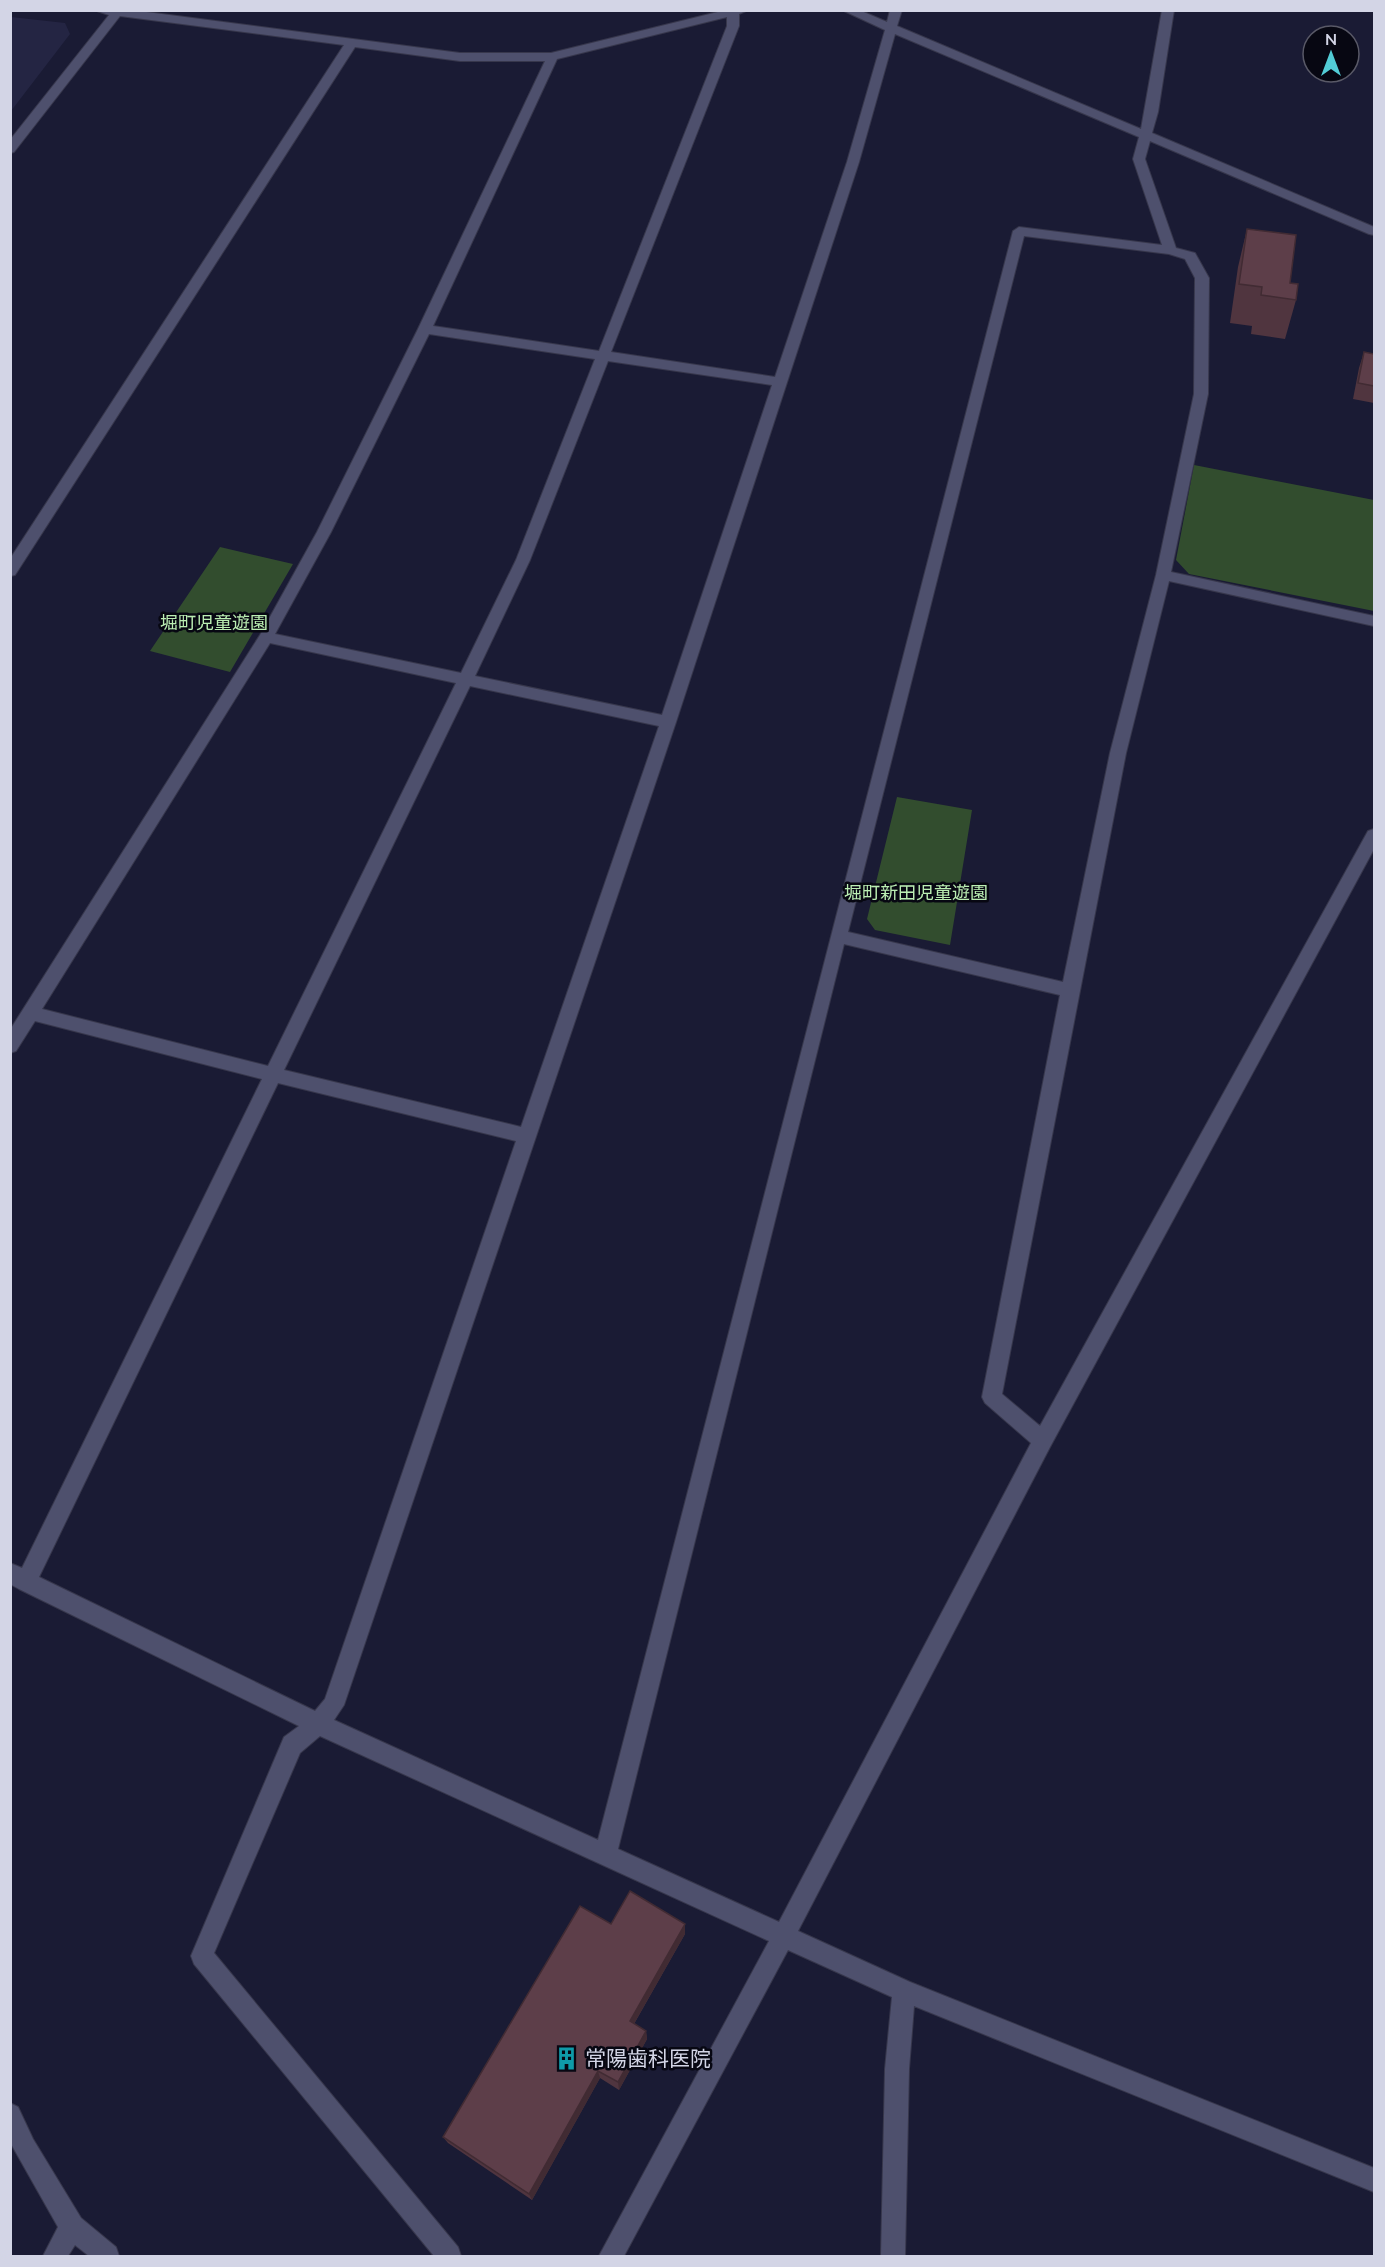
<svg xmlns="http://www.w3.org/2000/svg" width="1385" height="2267" viewBox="0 0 1385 2267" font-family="Mulish,'Noto Sans JP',sans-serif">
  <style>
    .built { fill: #242543 }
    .green { fill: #324d2e }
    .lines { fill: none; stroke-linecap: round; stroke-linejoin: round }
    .minor-casing { stroke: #37374c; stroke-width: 2 }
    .minor { fill: #4e506d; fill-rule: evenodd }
    .wall { fill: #50353f }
    .shaded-wall { fill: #412b33 }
    .building { fill: #5d3e49; stroke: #412b33; stroke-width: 1.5 }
    .labels { text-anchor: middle; stroke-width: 5; stroke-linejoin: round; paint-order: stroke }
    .park-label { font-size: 18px; fill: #bbeeb3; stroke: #070712 }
    .near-poi-label { font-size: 21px; fill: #d3d5e6; stroke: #070712; text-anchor: start }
  </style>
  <rect width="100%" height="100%" fill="#1a1b34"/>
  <path class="built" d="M11,17L65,23L70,34L11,111Z"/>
  <path class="green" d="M1194,465L1374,500V611L1189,574L1176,560Z
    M220,547L293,564L230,672L150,651Z
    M897,797L972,810L950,945L875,930L867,919Z"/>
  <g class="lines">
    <defs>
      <path id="minor" d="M94,10H131L460,53H551L726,10H748L739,14V26L611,352L775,377L847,162L885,30L842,10H859L887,22L890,10H902L897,26L1141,129L1162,10H1174L1158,112L1152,133L1374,227V235L1369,234L1150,141L1145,159L1176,248L1195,253L1209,278L1208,394L1171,572L1374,616V626L1169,581L1126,753L1002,1394L1040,1426L1368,831L1374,829V849L1050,1447L798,1931L910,1982L1374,2168V2192L914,2006L909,2069L905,2256H881L885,2069L892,1997L788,1950L624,2256H599L769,1941L320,1736L300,1753L214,1953L458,2247L461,2256H434L194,1964L191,1956L284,1737L299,1726L19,1589L10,1584V1563L22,1568L262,1079L35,1021L16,1051L10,1053V1030L260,635L317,532L418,329L545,61H460L355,47L15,575L10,576V559L344,45L120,16L14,152L10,153V140L109,15ZM727,17V26L599,351L433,326L557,59ZM895,34L1139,137L1133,159L1162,245L1019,227L1013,231L598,1840L334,1720L344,1705L676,722L859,162ZM1024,236L1169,254L1185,259L1195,278L1194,394L1156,575L1110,753L1063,982L848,932ZM429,334L595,359L516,560L461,673L275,634L331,532ZM608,361L772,385L662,715L475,676L530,560ZM270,643L456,683L268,1066L42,1009ZM470,686L659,726L521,1127L284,1070ZM844,944L1060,995L982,1397L985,1403L1031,1443L779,1922L618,1849ZM278,1083L516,1141L325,1699L315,1711L39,1577Z
        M10,2103L18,2107L33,2139L81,2218L116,2247L119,2256H89L75,2245L68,2256H43L58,2227L10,2142Z"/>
    </defs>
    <use href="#minor" class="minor-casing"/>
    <use href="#minor" class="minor"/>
  </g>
  <path class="wall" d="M1247,229L1290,283L1296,300L1285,339L1251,334L1252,326L1230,323L1238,267Z
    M1364,352L1374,354V403L1353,399L1359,368Z
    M611,1924H685V1934L634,2024L646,2031L647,2039L619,2090L600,2078L532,2200L448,2143L443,2137Z"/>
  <path class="shaded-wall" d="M685,1924V1934L631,2029L630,2021Z
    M646,2031L647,2039L619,2090L618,2082Z
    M598,2071L600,2078L532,2200L529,2194Z"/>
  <path class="building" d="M1247,229L1296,235L1290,283L1298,284L1296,300L1261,295L1262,287L1239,284Z
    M1364,352L1374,354V386L1358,383Z
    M630,1891L685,1924L630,2021L646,2031L618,2082L598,2071L529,2194L443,2137L580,1906L611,1924Z"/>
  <defs>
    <symbol id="building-bare" viewBox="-9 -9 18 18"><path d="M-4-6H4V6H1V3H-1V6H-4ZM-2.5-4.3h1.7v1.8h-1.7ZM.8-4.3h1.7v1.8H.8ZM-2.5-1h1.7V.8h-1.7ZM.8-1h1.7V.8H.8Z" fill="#0f9aa8" stroke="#070712" stroke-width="2.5" paint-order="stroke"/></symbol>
  </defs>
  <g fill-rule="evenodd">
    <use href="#building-bare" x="550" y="2042" width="33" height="33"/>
  </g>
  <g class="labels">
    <g class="park-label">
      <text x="214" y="629">堀町児童遊園</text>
      <text x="916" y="899">堀町新田児童遊園</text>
    </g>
    <g class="near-poi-label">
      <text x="585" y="2066">常陽歯科医院</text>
    </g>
  </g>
  <rect width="1385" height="2267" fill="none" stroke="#d3d5e6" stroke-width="24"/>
  <g transform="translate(1331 54)"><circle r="28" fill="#070712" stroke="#595967" stroke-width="1.5"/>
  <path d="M0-4.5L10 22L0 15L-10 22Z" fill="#52ccd6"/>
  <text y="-9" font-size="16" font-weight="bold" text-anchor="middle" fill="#d3d5e6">N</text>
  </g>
</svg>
